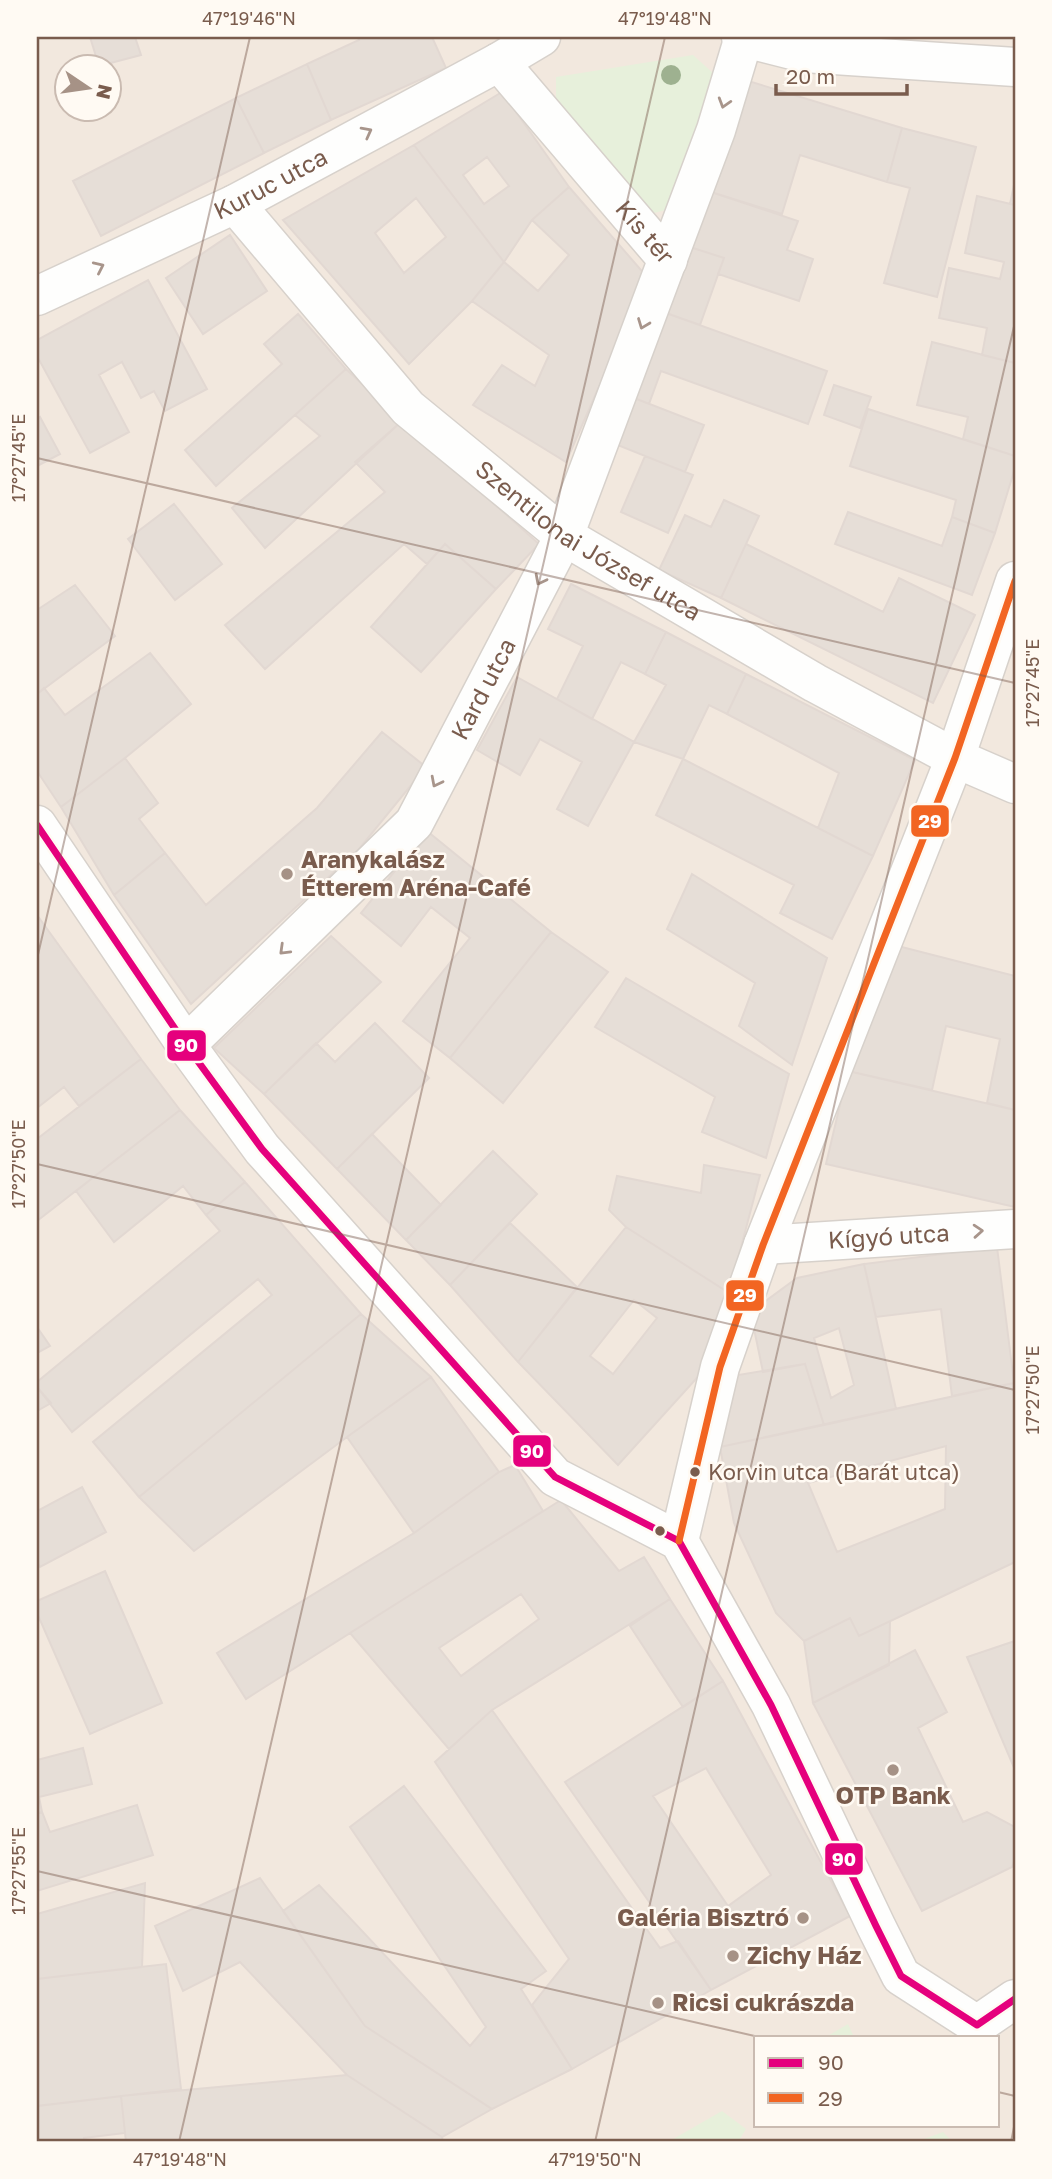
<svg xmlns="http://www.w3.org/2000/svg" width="1052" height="2179" viewBox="0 0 1052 2179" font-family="'Golos Text',sans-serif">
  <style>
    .residential { fill: #f2e8de; fill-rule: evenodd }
    .green { fill: #e7f0db }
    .building { fill: #e6ded7; stroke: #e2d8d2; stroke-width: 2; fill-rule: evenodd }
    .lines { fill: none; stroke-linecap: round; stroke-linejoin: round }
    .minor-casing { stroke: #d7d1cb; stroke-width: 41 }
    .minor { stroke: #fefefd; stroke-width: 38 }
    .bus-1-casing { stroke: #fffaf3; stroke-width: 12 }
    .bus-2-casing { stroke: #fffaf3; stroke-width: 12 }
    .bus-1 { stroke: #e5007d; stroke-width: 7 }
    .bus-2 { stroke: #f26522; stroke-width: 7 }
    .tree { fill: #9eb190 }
    .oneway { stroke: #a8958b }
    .ticks { fill: none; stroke: #7a5c4d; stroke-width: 2; stroke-opacity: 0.45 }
    .poi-dot { fill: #a69286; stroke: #fffaf3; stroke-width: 2.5 }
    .bus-dot { fill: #7a5c4d; stroke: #fffaf3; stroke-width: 2.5 }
    .labels { text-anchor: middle; stroke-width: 5; stroke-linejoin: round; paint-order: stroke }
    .bus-label { font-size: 22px; fill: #7a5c4d; stroke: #fffaf3; text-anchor: start }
    .street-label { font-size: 24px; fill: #7a5c4d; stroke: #fffaf3 }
    .poi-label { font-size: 24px; font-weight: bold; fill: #7a5c4d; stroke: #fffaf3; text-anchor: start }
    .line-badge { stroke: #fffaf3; stroke-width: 2.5 }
    .badge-label { font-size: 19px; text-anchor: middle; font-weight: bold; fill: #fff }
    .neatline { fill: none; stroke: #7a5c4d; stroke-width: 2.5 }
    .ticks-label { font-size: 18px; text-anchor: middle; fill: #7a5c4d }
  </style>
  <rect width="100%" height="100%" fill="#f9f5f0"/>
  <path class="residential" d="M37,37H1015V2142H37ZM66,66H108V108H66ZM756,2037H998V2125H756Z"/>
  <path class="green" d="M693,55L713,73L697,131L666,210L654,213L556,101V77Z
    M848,2024L854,2037H826Z
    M722,2111L746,2129L738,2142H668Z
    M943,2132L953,2142H916Z"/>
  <path class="building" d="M90,37H135L141,55L99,66Z
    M358,37H432L446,68L331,120L307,64L359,40Z
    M307,64L331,120L264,153L236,98Z
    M745,80L902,128L887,182L800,155L782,214L711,192Z
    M502,92L569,187L532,220L504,262L414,145ZM487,157L509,186L484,204L463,175Z
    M236,98L264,153L101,236L73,181Z
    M902,128L976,147L937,297L884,283L910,188L887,182Z
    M414,145L504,262L472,301L409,364L283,220ZM416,198L446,237L404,273L375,233Z
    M1015,180V205L1010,204Z
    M569,187L647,277L566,462L473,405L502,365L535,386L549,355L472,301L504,262L538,291L569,255L532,220Z
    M711,192L798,221L787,250L813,259L799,301L718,274L724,258L690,247Z
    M977,196L1015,205V363L982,355L987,328L939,318L949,268L1000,279L1004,262L965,253Z
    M230,235L267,291L203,334L166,278Z
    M690,247L724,258L700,325L666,313Z
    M148,280L207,389L165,411L154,391L141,398L122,362L99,375L129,432L90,453L37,356V340Z
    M666,313L827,371L808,424L661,371L649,404L634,398Z
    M298,314L346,369L216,486L185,450L282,364L264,344Z
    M932,342L1015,363V456L963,439L968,417L917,405Z
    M346,369L402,421L265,548L232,508L320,436L295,415Z
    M834,385L871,397L860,428L824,415Z
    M634,398L704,425L685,472L615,444Z
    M868,409L1015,456V468L995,533L952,517L956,500L850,466Z
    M40,417L60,454L37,466V419Z
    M402,421L539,544L496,589L445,544L427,564L404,544L265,669L225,625L385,492L355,462Z
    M645,456L693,475L668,533L621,512Z
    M724,500L759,516L721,598L659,570L685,515L711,527Z
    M174,504L222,564L175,600L128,539Z
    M848,512L942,546L952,517L995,533L972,595L835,544Z
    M445,544L496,589L421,672L371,627Z
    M746,544L883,612L899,578L975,615L933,703L721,598Z
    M571,584L666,632L645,674L621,662L592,719L557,699L583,646L548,629Z
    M75,585L115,636L37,694V610Z
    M666,632L746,674L727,714L709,705L683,759L634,742L666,685L645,674Z
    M150,653L191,704L125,758L61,807L37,771V694L44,688L65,715Z
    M746,674L915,760L873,856L818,828L839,773L727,714Z
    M517,677L634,742L588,826L557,809L582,762L540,739L520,775L477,750Z
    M382,732L426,767L359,849L191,1004L114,895L165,853L206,905L317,808Z
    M125,758L158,803L139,819L165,853L114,895L61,807Z
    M683,759L873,856L832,939L780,913L794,885L656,815Z
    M427,831L551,932L450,1058L403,1021L470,938L431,907L401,946L361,913Z
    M692,874L827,958L792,1065L739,1026L755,983L667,929Z
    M37,915L141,1059L79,1106L64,1087L37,1108Z
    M551,932L608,972L503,1103L450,1058Z
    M331,936L381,982L264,1094L214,1048Z
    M890,944L1015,976V1110L987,1103L1000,1039L946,1026L932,1090L848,1071Z
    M626,978L789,1074L766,1158L702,1132L715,1097L595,1027Z
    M375,1023L429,1078L337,1169L264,1094L316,1043L335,1062Z
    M141,1059L180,1110L37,1221V1139Z
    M848,1071L1015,1110V1207L826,1164Z
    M180,1110L245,1182L206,1215L183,1186L114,1242L76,1191Z
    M372,1134L441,1205L406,1240L337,1169Z
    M493,1151L537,1194L450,1285L406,1240Z
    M704,1165L760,1175L729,1293L626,1227L609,1210L617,1176L701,1193Z
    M245,1182L361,1314L139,1497L93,1442L272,1295L258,1279L72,1432L37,1387V1382L220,1231L206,1215Z
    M510,1223L577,1287L518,1362L450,1285Z
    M626,1227L729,1293L705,1369L618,1465L518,1362ZM634,1300L657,1318L613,1374L590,1356Z
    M997,1247L1014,1383L952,1396L941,1309L876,1317L864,1264Z
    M864,1264L896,1409L824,1425L805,1364L763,1372L753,1324L763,1303L797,1278ZM839,1328L854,1385L831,1398L814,1338Z
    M361,1314L431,1377L347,1437L194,1551L139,1497Z
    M37,1327L50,1346L37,1353Z
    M805,1364L824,1425L720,1447L732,1376Z
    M431,1377L499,1472L414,1533L347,1437Z
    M1014,1383L1015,1562L859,1636L850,1618L804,1641L776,1613L734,1523L720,1447ZM946,1446L945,1509L837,1552L808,1483Z
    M37,1387L51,1403L37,1411Z
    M515,1465L543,1511L246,1699L217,1653L414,1533L499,1472Z
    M82,1487L106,1532L40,1567L37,1562V1511Z
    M561,1500L619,1571L644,1557L670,1599L492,1710L449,1749L350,1633ZM521,1594L539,1619L461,1676L439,1648Z
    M105,1571L162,1703L90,1734L37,1613V1601Z
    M670,1599L723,1681L683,1707L630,1626Z
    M850,1618L859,1636L890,1621L889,1665L813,1703L804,1641Z
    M1015,1641V1770L967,1657Z
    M915,1650L947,1712L918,1728L963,1822L987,1812L1015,1827V1859L1012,1867L922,1911L813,1703Z
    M723,1681L850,1916L711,1990L565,1782ZM706,1768L771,1875L728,1906L653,1796Z
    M492,1710L660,1948L678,1941L711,1990L572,2069L532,2005L569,1959L435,1762Z
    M83,1748L92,1784L39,1797L42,1812L37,1813V1760Z
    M404,1786L546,1971L521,1989L572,2069L492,2109L365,2026L283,1911L319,1885L470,2046L486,2027L350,1827Z
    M137,1805L153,1855L37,1891V1813L42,1812L50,1832Z
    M260,1878L365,2026L492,2109L442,2137L347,2075L240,1962L183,1991L155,1926Z
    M145,1883L142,1967L37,1979V1914Z
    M166,1964L181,2089L37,2106V1979Z
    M347,2075L442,2137L443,2142H126L121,2096Z
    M121,2096L125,2133L84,2138V2142H37V2106Z"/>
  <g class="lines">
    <defs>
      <g id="minor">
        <path d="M741,37L804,53L1015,67"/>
        <path id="s1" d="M499,62L668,260"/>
        <path id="s2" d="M235,204L408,408L564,536L815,683L955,758L1015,784"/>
        <path id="s3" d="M37,296L235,204L499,62L541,37"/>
        <path d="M37,825L186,1045L262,1149L555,1477L679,1541L771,1705L876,1926L901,1976L977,2025L1015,1999"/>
        <path id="s4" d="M186,1045L414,823L564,536L716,130L744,37"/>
        <path id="s5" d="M763,1245L1015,1229"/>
        <path d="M679,1541L720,1367L763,1245L955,758L1015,581"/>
      </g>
    </defs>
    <use href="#minor" class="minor-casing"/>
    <use href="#minor" class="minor"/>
    <defs>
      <path id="bus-1" d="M37,825L186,1045L262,1149L555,1477L679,1541L771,1705L876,1926L901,1976L977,2025L1015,1999"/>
      <path id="bus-2" d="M679,1541L720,1367L763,1245L955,758L1015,581"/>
    </defs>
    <use href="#bus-1" class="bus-1-casing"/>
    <use href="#bus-2" class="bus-2-casing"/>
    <use href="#bus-1" class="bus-1"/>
    <use href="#bus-2" class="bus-2"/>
  </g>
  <circle class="tree" cx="671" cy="75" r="10"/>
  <defs><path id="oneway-chevron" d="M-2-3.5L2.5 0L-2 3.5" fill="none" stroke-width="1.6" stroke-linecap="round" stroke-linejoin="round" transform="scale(1.75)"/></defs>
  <g class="oneway">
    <use href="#oneway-chevron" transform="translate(724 103) rotate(107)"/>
    <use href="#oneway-chevron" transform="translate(367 132) rotate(-28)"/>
    <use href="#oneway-chevron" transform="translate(99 267) rotate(-25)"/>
    <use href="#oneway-chevron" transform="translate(643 324) rotate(111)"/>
    <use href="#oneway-chevron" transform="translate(540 580) rotate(117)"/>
    <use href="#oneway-chevron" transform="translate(436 782) rotate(117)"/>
    <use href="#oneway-chevron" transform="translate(284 950) rotate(136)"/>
    <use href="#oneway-chevron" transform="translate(978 1231) rotate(-4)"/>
  </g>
  <path class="ticks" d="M37,458L1015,683M37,959L250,37M37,1164L1015,1390M37,1871L759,2037M998,2092L1015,2096M179,2142L665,37M595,2142L1015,322M1011,2142L1015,2122"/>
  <g class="poi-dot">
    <circle cx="287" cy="874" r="7"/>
    <circle cx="893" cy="1770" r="7"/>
    <circle cx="803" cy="1918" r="7"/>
    <circle cx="733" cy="1956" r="7"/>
    <circle cx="658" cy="2003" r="7"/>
  </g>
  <g class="bus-dot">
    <circle cx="695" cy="1472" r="6"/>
    <circle cx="660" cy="1531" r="6"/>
  </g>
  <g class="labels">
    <g class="bus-label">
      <text x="708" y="1480">Korvin utca (Barát utca)</text>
    </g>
    <g class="street-label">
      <text dy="8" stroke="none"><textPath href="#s3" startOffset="259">Kuruc utca</textPath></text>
      <text dy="8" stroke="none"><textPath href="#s1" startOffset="224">Kis tér</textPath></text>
      <text dy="8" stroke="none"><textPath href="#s2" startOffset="492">Szentilonai József utca</textPath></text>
      <text dy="8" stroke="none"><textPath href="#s4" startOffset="469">Kard utca</textPath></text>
      <text dy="8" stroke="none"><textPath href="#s5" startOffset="126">Kígyó utca</textPath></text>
    </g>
    <g class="poi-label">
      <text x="301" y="868">Aranykalász<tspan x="301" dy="28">Étterem Aréna-Café</tspan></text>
      <text x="893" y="1804" text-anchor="middle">OTP Bank</text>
      <text x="789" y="1926" text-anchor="end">Galéria Bisztró</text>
      <text x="747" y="1964">Zichy Ház</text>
      <text x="672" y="2011">Ricsi cukrászda</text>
    </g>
  </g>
  <g class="line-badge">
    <rect x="910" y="804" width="40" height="34" rx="7" fill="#f26522"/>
    <rect x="166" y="1029" width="41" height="33" rx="7" fill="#e5007d"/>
    <rect x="725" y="1279" width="40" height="33" rx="7" fill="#f26522"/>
    <rect x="512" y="1434" width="40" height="34" rx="7" fill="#e5007d"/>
    <rect x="824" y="1842" width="40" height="34" rx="7" fill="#e5007d"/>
  </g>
  <g class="badge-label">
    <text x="930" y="828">29</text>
    <text x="186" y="1052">90</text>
    <text x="745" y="1302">29</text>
    <text x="532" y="1458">90</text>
    <text x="844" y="1866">90</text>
  </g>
  <rect width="1052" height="2179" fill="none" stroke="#fffaf3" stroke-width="77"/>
  <rect x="754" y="2036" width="245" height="91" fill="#fffaf3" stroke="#cabbb1" stroke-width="2"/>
  <rect x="768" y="2058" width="35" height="10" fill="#e5007d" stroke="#cabbb1" stroke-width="2"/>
  <text x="818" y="2070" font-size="21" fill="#7a5c4d">90</text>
  <rect x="768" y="2093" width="35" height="10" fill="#f26522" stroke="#cabbb1" stroke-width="2"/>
  <text x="818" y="2106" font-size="21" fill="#7a5c4d">29</text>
  <g transform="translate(88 88) rotate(103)"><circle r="33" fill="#fffaf3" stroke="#cabbb1" stroke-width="2"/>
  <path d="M0-5L12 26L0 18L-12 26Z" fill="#a69286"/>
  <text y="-10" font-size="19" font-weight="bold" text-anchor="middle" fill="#7a5c4d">N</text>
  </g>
  <path d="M776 84v10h131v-10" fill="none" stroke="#7a5c4d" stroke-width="3.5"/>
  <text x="786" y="84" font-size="21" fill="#7a5c4d" stroke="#fffaf3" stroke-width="5" paint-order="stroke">20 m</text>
  <rect x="38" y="38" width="976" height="2102" class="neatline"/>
  <g class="ticks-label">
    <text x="249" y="25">47°19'46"N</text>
    <text x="665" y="25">47°19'48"N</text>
    <text transform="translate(19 458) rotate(-90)" y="6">17°27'45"E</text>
    <text transform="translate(1033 683) rotate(-90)" y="6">17°27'45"E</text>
    <text transform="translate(19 1164) rotate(-90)" y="6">17°27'50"E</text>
    <text transform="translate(1033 1390) rotate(-90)" y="6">17°27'50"E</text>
    <text transform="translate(19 1871) rotate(-90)" y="6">17°27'55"E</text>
    <text x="180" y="2166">47°19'48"N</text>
    <text x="595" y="2166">47°19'50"N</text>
  </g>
</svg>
